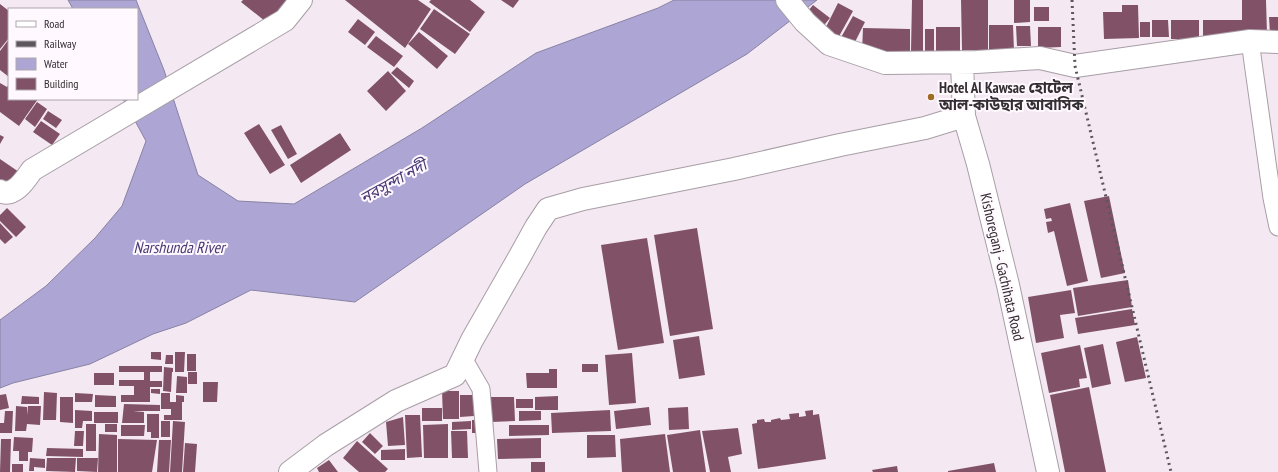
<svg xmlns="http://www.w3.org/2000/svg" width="1278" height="472" viewBox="0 0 1278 472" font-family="'PT Sans Narrow','Noto Sans Bengali',sans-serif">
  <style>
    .water { fill: #ada6d5; stroke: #8882a4 }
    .building { fill: #815267 }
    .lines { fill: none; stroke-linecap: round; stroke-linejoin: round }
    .street-casing { stroke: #a89ea6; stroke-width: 19 }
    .secondary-casing { stroke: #a89ea6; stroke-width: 24 }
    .street { stroke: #fff; stroke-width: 17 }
    .secondary { stroke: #fff; stroke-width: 22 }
    .rail { stroke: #5d565c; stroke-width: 3; stroke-dasharray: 2 4; stroke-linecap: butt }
    .poi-dot { fill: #9e6c22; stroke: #fff8fe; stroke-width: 1.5 }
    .labels { text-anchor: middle; stroke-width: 4; stroke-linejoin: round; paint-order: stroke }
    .poi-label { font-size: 15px; font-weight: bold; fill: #332e32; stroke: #fff8fe; text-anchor: start }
    .street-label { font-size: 15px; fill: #332e32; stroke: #fff8fe }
    .water-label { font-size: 16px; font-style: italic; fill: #473974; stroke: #fff8fe }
  </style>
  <rect width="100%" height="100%" fill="#f4e9f2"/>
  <path class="water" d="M68,0H136L164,70L198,175L238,201L294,204L422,128L536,53L658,8L674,0H817L747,54L525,184L355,302L251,290L186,323L153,334L90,364L13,383L0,388V320L46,286L95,238L122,206L146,141L123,99H137V9H73Z"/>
  <path class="building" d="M243,0H290L270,25L241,2Z
    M345,0H418L431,9L405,48Z
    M431,0H470L485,12L470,32L429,2Z
    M501,0H519L513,8Z
    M912,0H923V51H911Z
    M961,0H988V50H962Z
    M1014,0H1030V22L1014,23Z
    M1242,0H1266L1267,34L1203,38V20H1242Z
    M838,3L853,11L837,40L823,33Z
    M0,4L9,11V38L0,49Z
    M813,5L830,18L820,30L804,16Z
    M1122,5H1138L1139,38L1104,39L1103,12H1122Z
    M1034,7H1049V21H1034Z
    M434,9L470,34L455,54L420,29Z
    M853,16L865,22L852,48L839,41Z
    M1269,17H1278V34H1270Z
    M358,19L375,32L365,45L348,32Z
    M1152,20H1168L1169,37H1152Z
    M1171,20H1199V39H1171Z
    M1140,22H1150V37H1140Z
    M989,25H1013L1014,51H989Z
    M1016,26H1030L1031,46H1017Z
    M936,27H960V51H936Z
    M1038,27H1061V47L1038,48Z
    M863,28L910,29V52H862Z
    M925,29H934V51H925Z
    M419,32L448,56L437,69L408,44Z
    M376,36L403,56L394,67L367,47Z
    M9,39V77L0,70V51Z
    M397,67L414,81L409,88L391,73Z
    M388,71L406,91L386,111L367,91Z
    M0,83L7,87L9,84V99H38L19,126L0,112Z
    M37,102L47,109L35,127L25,119Z
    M48,111L62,120L56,128L43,119Z
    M41,121L60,134L52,145L33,132Z
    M259,124L285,165L270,174L244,133Z
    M281,125L297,154L288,159L271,130Z
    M340,133L351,150L301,183L290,165Z
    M0,135L4,137L0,144Z
    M0,159L19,172L9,186L0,180Z
    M1109,196L1125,273L1101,278L1084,201Z
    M1070,203L1088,281L1067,286L1054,231L1048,233L1046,222L1052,221L1051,218L1046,219L1044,209Z
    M7,208L26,227L16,237L0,221V215Z
    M0,223L13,237L5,244L0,239Z
    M697,228L713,329L670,336L654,235Z
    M647,238L664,343L618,350L601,245Z
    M1128,280L1132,307L1078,316L1073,288Z
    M1071,290L1075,313L1060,315L1064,338L1036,343L1028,297Z
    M1132,309L1135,325L1078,334L1075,318Z
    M699,336L705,375L679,379L673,340Z
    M1137,337L1146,378L1125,382L1116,342Z
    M1103,344L1111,384L1092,388L1084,348Z
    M1080,345L1087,378L1079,379L1080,387L1049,393L1041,353Z
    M151,352H161V360L151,359Z
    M175,352H185L184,372H175Z
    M632,353L636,403L609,405L605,355Z
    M187,354H196V371H187Z
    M166,355H173V364H165Z
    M582,364H598V372H582Z
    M119,366H162V372H150V381H162V387H150V402H121V395H134V386H119V380H144V372H119Z
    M164,367L173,368V372H172L171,392L163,391Z
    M549,369H557V388H527L526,373H549Z
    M188,372H197V384H188Z
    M94,373H114V385H94Z
    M177,376L187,377V393H176Z
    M203,382H218L217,402H203Z
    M1089,387L1106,472H1065L1050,395Z
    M151,389H160V394L151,393Z
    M442,391H459V419H443Z
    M44,392L57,393L56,420H43Z
    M75,393L93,394L92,402H75Z
    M161,393H170V402H182V420H164V415H171V409H161Z
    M6,394L9,408L0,410V395Z
    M95,395L116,396V407H95Z
    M176,395L184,396V402H176Z
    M460,395H473L474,416L460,417Z
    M22,396L39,397V404H21Z
    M558,396V410H535V397Z
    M60,397H73V423L60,422Z
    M490,397H514L515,421L491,422Z
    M516,399H533V408H516Z
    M124,404L160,405V411H133L144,412V423H122Z
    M16,406L27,407V415L28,406H41L40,425L27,424L26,431H15Z
    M649,407L651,425L616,429L614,411Z
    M688,407L689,429L669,430L668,408Z
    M422,408H442V421H422Z
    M75,410L92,411V421H83L82,428H75Z
    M610,410L611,431L552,433L551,413Z
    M813,410V415L819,414L826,459L758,469L752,424L757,423V420L764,419L765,422H771V420L780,418L781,420L790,419L789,414L799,413V417L806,416L805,411Z
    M5,411H13L12,433H0V423H4Z
    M519,411H541V420L519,421Z
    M94,412H118V423H94Z
    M147,414H159V438H151V432H147Z
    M405,415H420L422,457L407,458Z
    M403,417L405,445L388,446L386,422Z
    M472,420H480V433H472Z
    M161,421H170V437H161Z
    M173,421L185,422L182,472H170Z
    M471,421V429L452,430V422Z
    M86,424H96V451H86Z
    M105,424H117V432H105Z
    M448,424V458H424L423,425Z
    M121,425H145L144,436H121Z
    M509,425H549V435L509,436Z
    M738,428L742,454L728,457L731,472H710L702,431Z
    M700,430L706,472H673L667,435Z
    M75,431H84L83,446H74Z
    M451,431H467L468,458H452Z
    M370,433L383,446L375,454L362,442Z
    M99,434L117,435V472H98Z
    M665,434L670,472H622L620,439Z
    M587,435H615L616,457L587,458Z
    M14,437L33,438L32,452H28V461H19V451H13Z
    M541,438V458L498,459L497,439Z
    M1,439H11L10,472H0Z
    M118,439L157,440L152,472H118Z
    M159,440H171L169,472H157Z
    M357,441L388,469L385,472H359L343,458Z
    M185,443L197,444L195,472H183Z
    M47,448L83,449V457L46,456Z
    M405,449V460H381V450Z
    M30,458L45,459V468L34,467V471H29Z
    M47,458H76L75,472L46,471Z
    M77,458H98L97,472L77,471Z
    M329,460L338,472H319L317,468Z
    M531,462H545V472H531Z
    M994,463L996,472H948V471Z
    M12,464H23V472H12Z
    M897,466L898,472H873L872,470Z"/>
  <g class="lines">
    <defs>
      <path id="street" d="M1250,41L1272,198L1278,227
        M463,358L481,389L488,472"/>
      <path id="secondary" d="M787,0L805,22L829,44L885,63L976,62L1040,58L1075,66L1250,41L1278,42
        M962,62L964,116L978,164L1008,285L1048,472
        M0,191C14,198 25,180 32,170L285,20L301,0
        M290,472L326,445L396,401L455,375L472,340L520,256L536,227L548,209L583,199L734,169L840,145L925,128L964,116"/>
    </defs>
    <use href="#street" class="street-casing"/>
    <use href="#secondary" class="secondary-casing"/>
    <use href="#street" class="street"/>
    <use href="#secondary" class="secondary"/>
    <path class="rail" d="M1072,0L1075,66L1171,472"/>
  </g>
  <circle class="poi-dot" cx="931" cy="97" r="4"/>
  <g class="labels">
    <g class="poi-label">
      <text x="939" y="93">Hotel Al Kawsae হোটেল<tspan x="939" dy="17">আল-কাউছার আবাসিক</tspan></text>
    </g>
    <g class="street-label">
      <text transform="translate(1002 267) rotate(77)" y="5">Kishoreganj - Gachihata Road</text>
    </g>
    <g class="water-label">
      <text transform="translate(393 181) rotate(-29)" y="6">নরসুন্দা নদী</text>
      <text x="179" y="253">Narshunda River</text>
    </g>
  </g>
  <rect x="8" y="8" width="130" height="92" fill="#fff8fe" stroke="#ada7ac"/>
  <rect x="16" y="21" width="20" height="6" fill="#ffffff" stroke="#ada7ac"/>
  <text x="44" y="28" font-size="12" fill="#332e32">Road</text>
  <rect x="16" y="41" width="20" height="6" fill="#5d565c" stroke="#ada7ac"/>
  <text x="44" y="48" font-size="12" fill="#332e32">Railway</text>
  <rect x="16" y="58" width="20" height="12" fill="#ada6d5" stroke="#ada7ac"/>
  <text x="44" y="68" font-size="12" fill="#332e32">Water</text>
  <rect x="16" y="78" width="20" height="12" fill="#815267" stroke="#ada7ac"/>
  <text x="44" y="88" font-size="12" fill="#332e32">Building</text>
</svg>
